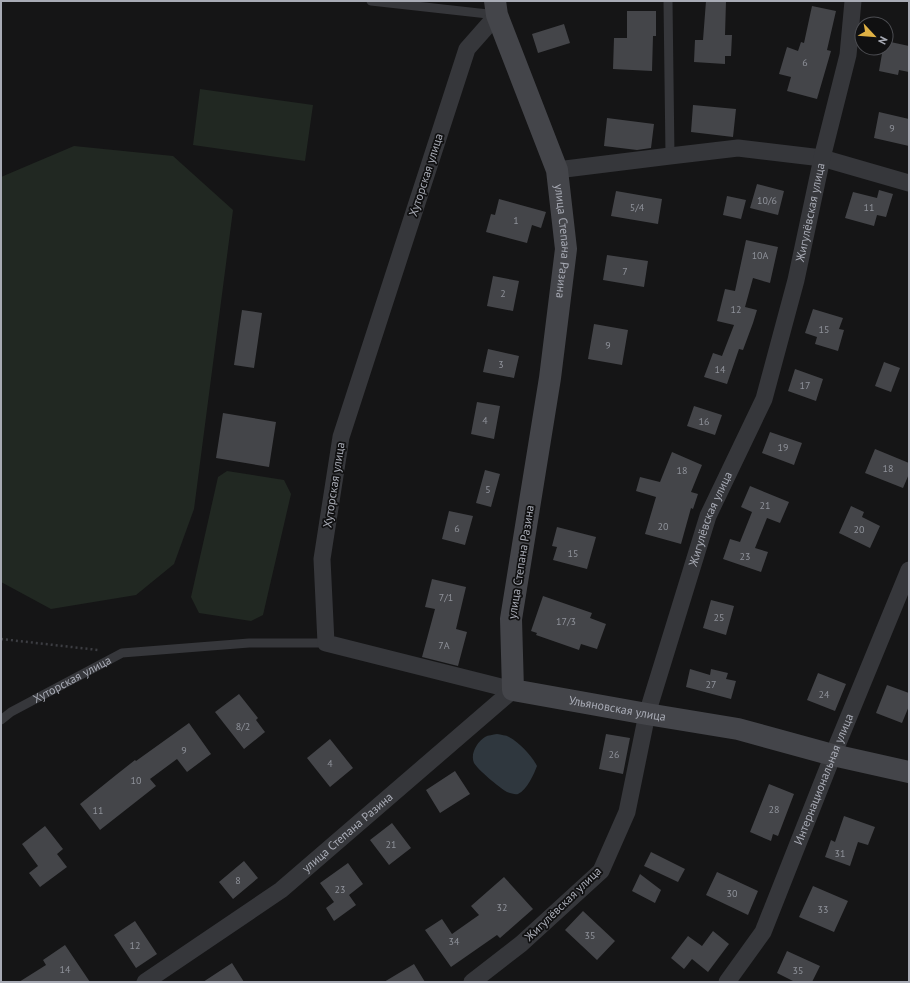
<svg xmlns="http://www.w3.org/2000/svg" width="910" height="983" viewBox="0 0 910 983" font-family="'PT Sans',sans-serif">
  <style>
    .green { fill: #212822 }
    .water { fill: #2f373e }
    .building { fill: #444549 }
    .lines { fill: none; stroke-linecap: round; stroke-linejoin: round }
    .path { stroke: #3c3d42; stroke-width: 2.5; stroke-dasharray: 2 3; stroke-linecap: butt }
    .lane { stroke: #36373b; stroke-width: 9 }
    .street { stroke: #36373b; stroke-width: 17 }
    .secondary { stroke: #44454a; stroke-width: 22 }
    .labels { text-anchor: middle; stroke-width: 3.5; stroke-linejoin: round; paint-order: stroke }
    .number-label { font-size: 10px; fill: #8f929a }
    .street-label { font-size: 12px; fill: #a8abb5; stroke: #101011 }
  </style>
  <rect width="100%" height="100%" fill="#151516"/>
  <path class="green" d="M200,89L313,105L305,161L193,145Z
    M74,146L173,156L233,210L194,509L174,564L136,595L51,609L1,582V177Z
    M227,471L284,480L291,494L263,615L251,621L199,613L191,597L218,477Z"/>
  <path class="water" d="M497,734C501,735 506,735 509,737C520,743 532,756 537,766C534,774 527,790 518,794C515,795 510,793 507,792C499,787 479,771 474,763C470,754 477,742 485,737C488,735 493,735 497,734Z"/>
  <path class="building" d="M706,1H726L725,35H732L731,56H725V64L694,62L695,40H703Z
    M812,6L836,11L827,50L831,51L817,99L787,91L791,77L779,74L787,47L798,51L801,42L804,43Z
    M627,11H656V36H653L652,71L613,69L614,38H627Z
    M564,24L570,43L538,53L532,34Z
    M886,41L909,46V72L899,70L898,75L879,71L883,48H886Z
    M693,105L736,109L733,137L691,132Z
    M879,112L909,119V146L874,138Z
    M607,118L654,124L651,148L637,150L604,146Z
    M757,184L784,191L778,215L750,208Z
    M879,190L893,194L886,217L877,215L874,226L845,218L853,192L877,198Z
    M616,191L662,199L658,224L611,216Z
    M727,196L746,200L741,219L723,215Z
    M499,199L546,212L541,228L532,225L527,243L486,232L491,214L495,215Z
    M746,240L778,247L770,283L753,278L745,307L757,310L753,323L743,350L739,349L727,384L704,377L713,353L722,356L734,325L717,321L725,289L735,291Z
    M607,255L648,261L644,287L603,280Z
    M493,276L519,281L513,311L487,306Z
    M813,309L843,318L839,329L844,330L838,351L815,344L817,337L805,333Z
    M242,310L262,313L254,368L234,365Z
    M594,324L628,330L622,365L588,359Z
    M488,349L519,356L514,378L483,372Z
    M884,362L900,368L891,392L875,386Z
    M795,369L823,379L816,401L788,391Z
    M477,402L500,406L494,439L471,434Z
    M694,406L722,415L715,435L687,426Z
    M223,413L276,422L269,467L216,458Z
    M770,432L802,443L794,465L762,453Z
    M875,449L909,463V474L903,488L865,473Z
    M672,452L702,465L691,492L698,494L693,509L691,508L681,544L645,534L656,497L636,491L640,477L660,482Z
    M485,470L500,474L491,507L476,503Z
    M750,486L789,502L780,523L767,518L755,548L768,552L761,572L723,559L730,539L740,542L752,512L741,507Z
    M851,506L864,512L862,517L880,526L870,548L839,533Z
    M449,511L473,516L465,545L442,539Z
    M557,527L596,537L587,569L553,560L557,547L552,546Z
    M432,579L466,587L456,629L467,632L458,666L422,657L435,609L425,607Z
    M543,596L592,613L590,618L606,624L597,649L581,644L579,650L536,635L537,633L531,631Z
    M711,600L734,606L726,635L703,628Z
    M690,669L710,675L711,669L728,673L726,679L736,681L731,699L686,687Z
    M818,673L846,684L835,711L807,700Z
    M887,685L909,693V706L902,723L876,713Z
    M239,694L258,718L256,720L265,732L244,749L215,712Z
    M189,723L211,754L187,772L177,759L150,779L156,786L100,830L80,804L116,775L135,760L136,761Z
    M606,734L630,738L623,774L599,769Z
    M330,739L353,768L330,787L307,758Z
    M455,771L470,794L440,813L426,790Z
    M769,784L794,794L778,836L773,834L771,841L750,832Z
    M844,816L875,827L868,845L858,842L850,866L825,857L831,840L835,842Z
    M392,823L411,848L389,865L370,840Z
    M45,826L63,849L57,854L67,867L40,887L29,873L38,866L22,844Z
    M651,852L685,869L678,882L644,866Z
    M244,861L258,878L233,899L219,882Z
    M348,863L363,884L349,895L356,905L334,921L326,908L334,902L320,883Z
    M717,872L758,891L748,915L706,895Z
    M640,874L661,890L655,903L632,891Z
    M504,877L533,909L500,938L497,935L451,967L425,930L442,919L452,934L479,915L471,906Z
    M813,886L848,901L834,932L799,917Z
    M583,911L615,941L597,960L565,930Z
    M135,921L157,954L136,968L114,935Z
    M713,931L729,944L708,972L692,959L684,969L671,958L688,936L702,946Z
    M65,945L90,982H19L46,965L43,960Z
    M787,951L820,966L812,982H795L777,973Z
    M232,963L244,982H203Z
    M414,964L425,982H384Z"/>
  <g class="lines">
    <path class="path" d="M1,639L98,650"/>
    <g class="lane">
      <path d="M371,1L497,15"/>
      <path d="M668,1L670,156"/>
      <path id="s1" d="M1,720L11,712L122,653L249,643H326"/>
    </g>
    <g class="street">
      <path d="M497,15L467,49L341,437L322,559L326,643L513,690"/>
      <path d="M557,170L670,156L738,148L822,158L909,183"/>
      <path id="s2" d="M145,982L281,890L513,690"/>
      <path id="s3" d="M472,982L521,944L601,871L627,812L647,714L708,516L764,399L796,280L822,158L848,55L853,1"/>
      <path id="s4" d="M727,982L763,932L833,755L909,570"/>
    </g>
    <path class="secondary" id="s5" d="M495,1L497,15L557,170L566,249L550,378L511,619L513,690L647,714L738,729L833,755L909,772"/>
  </g>
  <g class="labels">
    <g class="number-label">
      <text x="805" y="66">6</text>
      <text x="892" y="132">9</text>
      <text x="767" y="204">10/6</text>
      <text x="637" y="211">5/4</text>
      <text x="869" y="211">11</text>
      <text x="516" y="224">1</text>
      <text x="760" y="259">10А</text>
      <text x="625" y="275">7</text>
      <text x="503" y="297">2</text>
      <text x="736" y="313">12</text>
      <text x="824" y="333">15</text>
      <text x="608" y="349">9</text>
      <text x="501" y="368">3</text>
      <text x="720" y="373">14</text>
      <text x="805" y="389">17</text>
      <text x="485" y="424">4</text>
      <text x="704" y="425">16</text>
      <text x="783" y="451">19</text>
      <text x="888" y="472">18</text>
      <text x="682" y="474">18</text>
      <text x="488" y="493">5</text>
      <text x="765" y="509">21</text>
      <text x="663" y="530">20</text>
      <text x="457" y="532">6</text>
      <text x="859" y="533">20</text>
      <text x="573" y="557">15</text>
      <text x="745" y="560">23</text>
      <text x="446" y="601">7/1</text>
      <text x="719" y="621">25</text>
      <text x="566" y="625">17/3</text>
      <text x="444" y="649">7А</text>
      <text x="711" y="688">27</text>
      <text x="824" y="698">24</text>
      <text x="243" y="730">8/2</text>
      <text x="184" y="754">9</text>
      <text x="614" y="758">26</text>
      <text x="330" y="767">4</text>
      <text x="136" y="784">10</text>
      <text x="774" y="813">28</text>
      <text x="98" y="814">11</text>
      <text x="391" y="848">21</text>
      <text x="840" y="857">31</text>
      <text x="238" y="884">8</text>
      <text x="340" y="893">23</text>
      <text x="732" y="897">30</text>
      <text x="502" y="911">32</text>
      <text x="823" y="913">33</text>
      <text x="590" y="939">35</text>
      <text x="454" y="945">34</text>
      <text x="135" y="949">12</text>
      <text x="65" y="973">14</text>
      <text x="798" y="974">35</text>
    </g>
    <g class="street-label">
      <text transform="translate(426 175) rotate(-72)" y="4">Хуторская улица</text>
      <text dy="4" stroke="none"><textPath href="#s3" startOffset="864">Жигулёвская улица</textPath></text>
      <text dy="4" stroke="none"><textPath href="#s5" startOffset="252">улица Степана Разина</textPath></text>
      <text transform="translate(334 485) rotate(-81)" y="4">Хуторская улица</text>
      <text dy="4" stroke="none"><textPath href="#s3" startOffset="540">Жигулёвская улица</textPath></text>
      <text transform="translate(521 562) rotate(-81)" y="4">улица Степана Разина</text>
      <text dy="4" stroke="none"><textPath href="#s1" startOffset="82">Хуторская улица</textPath></text>
      <text dy="4" stroke="none"><textPath href="#s5" startOffset="811">Ульяновская улица</textPath></text>
      <text dy="4" stroke="none"><textPath href="#s4" startOffset="226">Интернациональная улица</textPath></text>
      <text dy="4" stroke="none"><textPath href="#s2" startOffset="252">улица Степана Разина</textPath></text>
      <text transform="translate(563 904) rotate(-44)" y="4">Жигулёвская улица</text>
    </g>
  </g>
  <rect width="910" height="983" fill="none" stroke="#a8abb5" stroke-width="4"/>
  <g transform="translate(874 36) rotate(116)"><circle r="19" fill="#101011" stroke="#4d4e53"/>
  <path d="M0-3L7 15L0 10L-7 15Z" fill="#dfb144"/>
  <text y="-6" font-size="11" font-weight="bold" text-anchor="middle" fill="#a8abb5">N</text>
  </g>
</svg>
